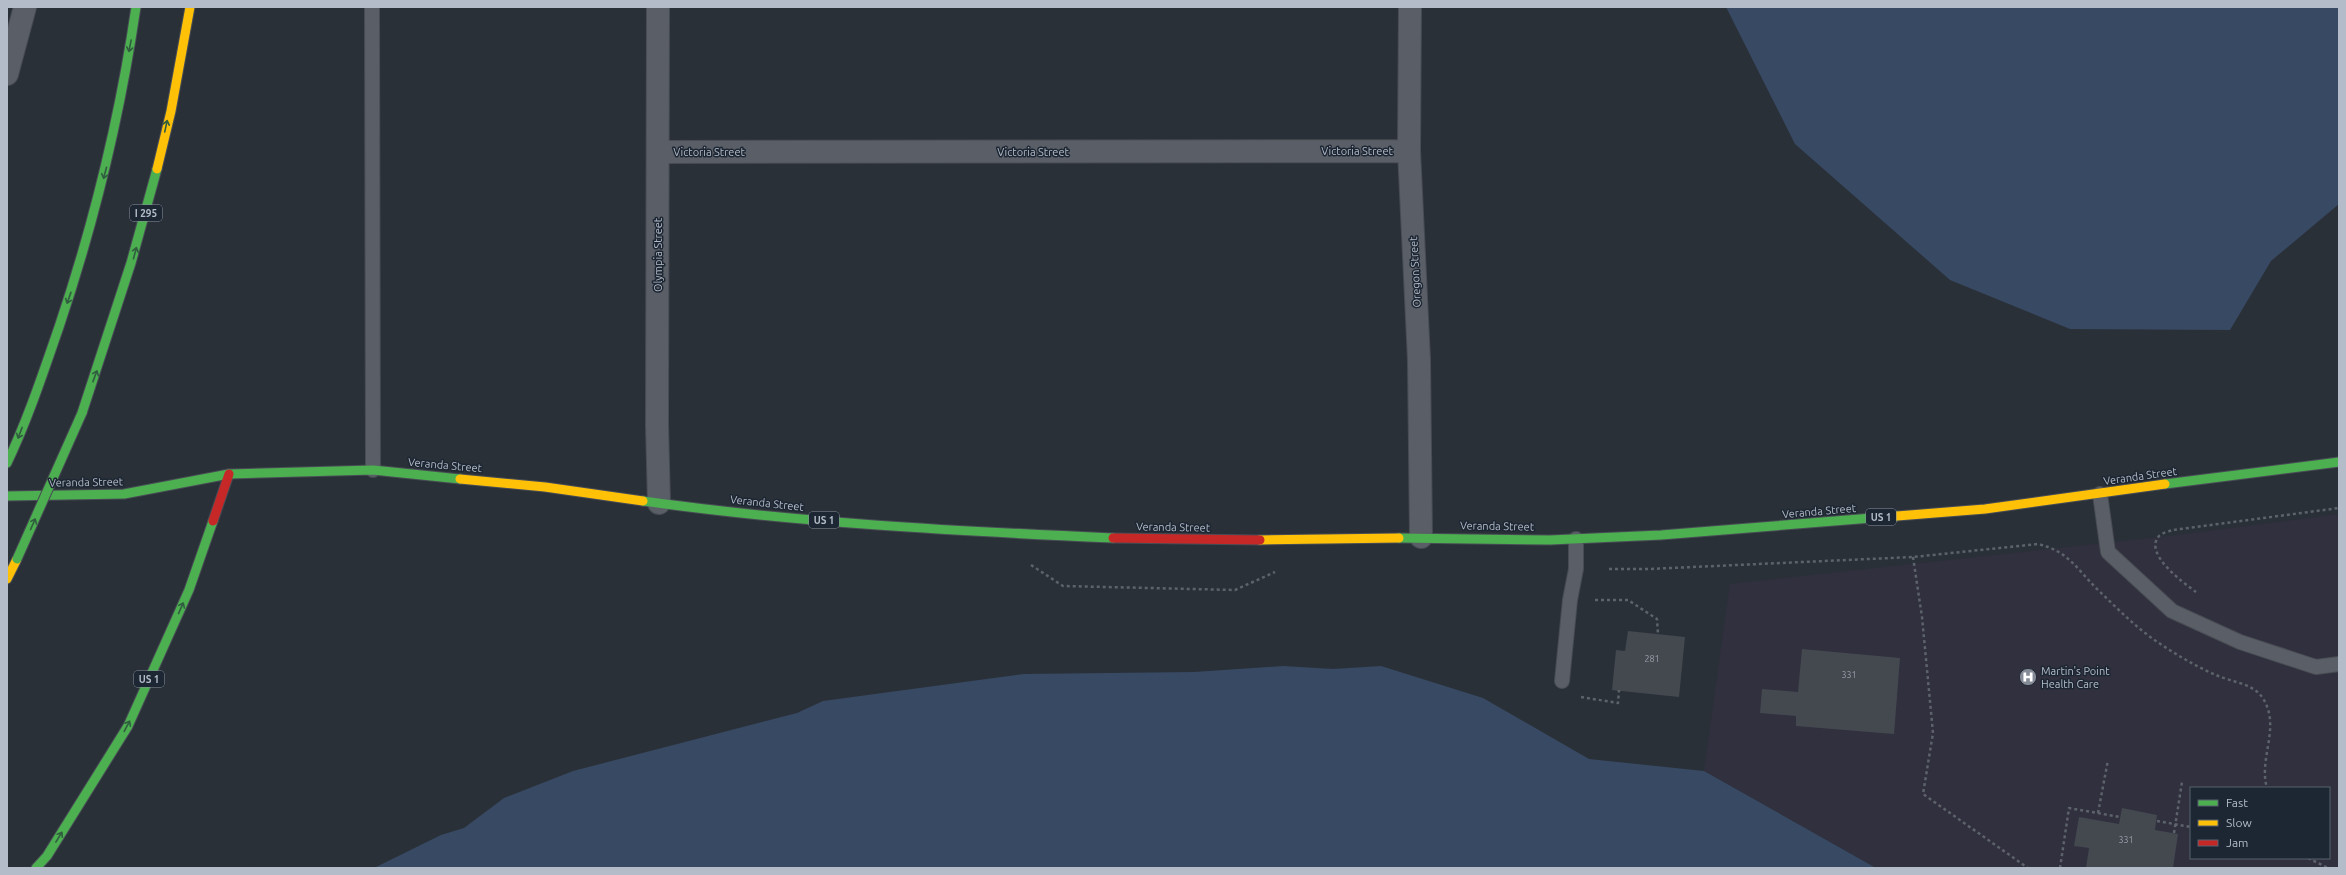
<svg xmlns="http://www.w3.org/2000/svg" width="2346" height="875" viewBox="0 0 2346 875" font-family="Ubuntu,sans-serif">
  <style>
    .medical { fill: #31303e; fill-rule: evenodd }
    .water { fill: #384963 }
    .pier { fill: #2a3038 }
    .building { fill: #444950 }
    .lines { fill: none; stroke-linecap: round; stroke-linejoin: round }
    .lane-casing { stroke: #484c53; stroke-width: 16 }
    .street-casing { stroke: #484c53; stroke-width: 24 }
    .fast-casing { stroke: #484c55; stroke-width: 11 }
    .slow-casing { stroke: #484c55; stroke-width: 11 }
    .jam-casing { stroke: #484c55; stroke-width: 11 }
    .path { stroke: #5d636a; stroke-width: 2.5; stroke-dasharray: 3 3; stroke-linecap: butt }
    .lane { stroke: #5a5e66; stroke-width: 14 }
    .street { stroke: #5a5e66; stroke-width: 22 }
    .fast { stroke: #4caf50; stroke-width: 9 }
    .slow { stroke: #ffc107; stroke-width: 9 }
    .jam { stroke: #c62828; stroke-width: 9 }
    .fast-bridge-casing { stroke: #474c53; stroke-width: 11; stroke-linecap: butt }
    .fast-bridge { stroke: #4caf50; stroke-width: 9 }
    .oneway { stroke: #305d3f }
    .labels { text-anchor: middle; stroke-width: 3; stroke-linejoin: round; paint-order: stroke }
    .number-label { font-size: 9px; fill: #989fab }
    .shield { fill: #1d2633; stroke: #878f9c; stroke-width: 1 }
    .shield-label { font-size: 10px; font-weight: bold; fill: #b4bcc9 }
    .street-label { font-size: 11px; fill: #b4bcc9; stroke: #1d2633 }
    .poi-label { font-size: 11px; fill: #b4bcc9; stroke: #1d2633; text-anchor: start }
  </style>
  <rect width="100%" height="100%" fill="#2a3038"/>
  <path class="medical" d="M2339,514V868H1876L1704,771L1730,584L2170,536ZM2191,788H2329V858H2191Z"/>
  <path class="water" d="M1726,7H2339V204L2271,261L2230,330L2070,329L1950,280L1795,144Z
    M1220,657L1381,666L1483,698L1589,759L1704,771L1876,868H250L778,694Z"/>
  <path class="pier" d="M1220,655L1380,664L1381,666L1333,669L1283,666L1194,672L1024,674L823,701L797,713L573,771L504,798L464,828L441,835L374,868H248L358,811L537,747L778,692Z"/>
  <path class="building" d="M1628,631L1685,637L1679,697L1612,690L1616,650L1625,651Z
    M1802,649L1900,658L1894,734L1796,726V716L1760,713L1762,689L1798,692Z
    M2122,808L2157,815L2155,830L2178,834L2173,868H2086L2089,848L2074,846L2079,817L2119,824Z"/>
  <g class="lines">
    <defs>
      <path id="lane" d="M372,7L373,470
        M2100,494L2108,552L2172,611L2240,642L2316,667L2339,664
        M1562,681L1570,600L1576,569V539"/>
      <path id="street" d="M658,7L657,425L659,503
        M1410,7L1409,151L1419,360L1421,537
        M7,74L25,7
        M658,152L1409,151"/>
      <path id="fast" d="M82,413L131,263L157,169
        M7,463C28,419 43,373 59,327C94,223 120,116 136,7
        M2165,484L2339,462
        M7,496L124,494L229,474L373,470L460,479
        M643,501C799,523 956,531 1113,538
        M1399,538L1550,540L1661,535L1897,516
        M36,868L47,856L128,726L189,590L213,521"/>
      <path id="slow" d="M157,169L171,111L190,7
        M460,479L545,487L643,501
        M1897,516L1985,509L2165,484
        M1260,540L1399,538
        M7,579L17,559"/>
      <path id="jam" d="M213,521L229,474
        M1113,538L1260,540"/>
    </defs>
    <use href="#lane" class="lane-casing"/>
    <use href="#street" class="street-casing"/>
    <use href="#fast" class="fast-casing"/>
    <use href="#slow" class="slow-casing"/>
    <use href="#jam" class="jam-casing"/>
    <path class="path" d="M1913,557L1922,617L1933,733L1923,794L2028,868
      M1031,565L1063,586L1235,590L1275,572
      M1609,569H1649L1913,557L2038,544C2068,551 2077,569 2097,589C2116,607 2134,626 2156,641C2175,654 2195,666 2216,675C2231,682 2252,683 2262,697C2282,726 2258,758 2267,788
      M2196,592C2184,583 2143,554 2159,536C2162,533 2169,531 2173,530L2339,508
      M1595,600H1628L1657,619L1658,634
      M1581,697L1618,703L1619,690
      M2098,813L2108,760
      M2157,821L2191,827
      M2174,833L2182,782
      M2308,858L2328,868
      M2060,868L2069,808L2120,817"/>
    <use href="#lane" class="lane"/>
    <use href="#street" class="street"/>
    <use href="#fast" class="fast"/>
    <use href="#slow" class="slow"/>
    <use href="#jam" class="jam"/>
    <defs>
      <path id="fast-bridge" d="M17,559L82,413"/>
    </defs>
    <use href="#fast-bridge" class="fast-bridge-casing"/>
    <use href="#fast-bridge" class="fast-bridge"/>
  </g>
  <defs><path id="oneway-shaft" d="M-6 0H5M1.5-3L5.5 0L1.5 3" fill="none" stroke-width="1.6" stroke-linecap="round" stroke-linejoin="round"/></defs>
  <g class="oneway">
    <use href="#oneway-shaft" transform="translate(130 46) rotate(101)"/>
    <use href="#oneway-shaft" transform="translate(166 126) rotate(-78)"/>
    <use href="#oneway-shaft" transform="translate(105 173) rotate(105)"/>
    <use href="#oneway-shaft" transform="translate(135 253) rotate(-75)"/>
    <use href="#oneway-shaft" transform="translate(69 298) rotate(109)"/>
    <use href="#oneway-shaft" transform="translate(95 376) rotate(-70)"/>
    <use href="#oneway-shaft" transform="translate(20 433) rotate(111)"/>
    <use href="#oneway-shaft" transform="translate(33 524) rotate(-66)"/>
    <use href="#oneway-shaft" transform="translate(181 608) rotate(-66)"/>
    <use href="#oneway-shaft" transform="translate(127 726) rotate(-62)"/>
    <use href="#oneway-shaft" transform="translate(59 837) rotate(-58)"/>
  </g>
  <defs>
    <symbol id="hospital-disc" viewBox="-11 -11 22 22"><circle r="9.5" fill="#848b96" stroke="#1d2633"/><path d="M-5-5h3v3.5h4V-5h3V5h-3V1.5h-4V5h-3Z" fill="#fff"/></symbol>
  </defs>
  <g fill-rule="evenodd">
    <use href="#hospital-disc" x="2018" y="667" width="20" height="20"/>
  </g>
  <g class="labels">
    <g class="number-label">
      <text x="1652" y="662">281</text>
      <text x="1849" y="678">331</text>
      <text x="2126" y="843">331</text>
    </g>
    <g class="shield">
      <rect x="130" y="205" width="32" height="16" rx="3"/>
      <rect x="1866" y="509" width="30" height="16" rx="3"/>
      <rect x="809" y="512" width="30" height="16" rx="3"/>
      <rect x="134" y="671" width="30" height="16" rx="3"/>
    </g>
    <g class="shield-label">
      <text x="146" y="217">I 295</text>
      <text x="1881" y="521">US 1</text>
      <text x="824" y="524">US 1</text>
      <text x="149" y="683">US 1</text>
    </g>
    <g class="street-label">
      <text x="1357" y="155">Victoria Street</text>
      <text x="709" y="156">Victoria Street</text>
      <text x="1033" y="156">Victoria Street</text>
      <text transform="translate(658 255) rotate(-90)" y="4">Olympia Street</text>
      <text transform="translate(1415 272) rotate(-93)" y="4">Oregon Street</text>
      <text transform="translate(445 465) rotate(5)" y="4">Veranda Street</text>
      <text transform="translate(2140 476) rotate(-8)" y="4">Veranda Street</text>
      <text transform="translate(86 482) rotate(-1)" y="4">Veranda Street</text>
      <text transform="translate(767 503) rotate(6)" y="4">Veranda Street</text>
      <text transform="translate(1819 511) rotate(-5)" y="4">Veranda Street</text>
      <text transform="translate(1497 526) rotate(1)" y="4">Veranda Street</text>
      <text transform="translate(1173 527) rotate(1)" y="4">Veranda Street</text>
    </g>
    <g class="poi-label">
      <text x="2041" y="675">Martin's Point<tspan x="2041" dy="13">Health Care</tspan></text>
    </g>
  </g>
  <rect width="2346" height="875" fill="none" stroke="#b4bcc9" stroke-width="16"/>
  <rect x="2190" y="787" width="140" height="72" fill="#1d2633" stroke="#59626f"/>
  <rect x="2198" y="800" width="20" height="6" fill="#4caf50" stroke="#59626f"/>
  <text x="2226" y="807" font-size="12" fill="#b4bcc9">Fast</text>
  <rect x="2198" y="820" width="20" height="6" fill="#ffc107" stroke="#59626f"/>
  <text x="2226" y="827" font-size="12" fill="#b4bcc9">Slow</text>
  <rect x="2198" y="840" width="20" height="6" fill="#c62828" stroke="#59626f"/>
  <text x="2226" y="847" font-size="12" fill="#b4bcc9">Jam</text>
</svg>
